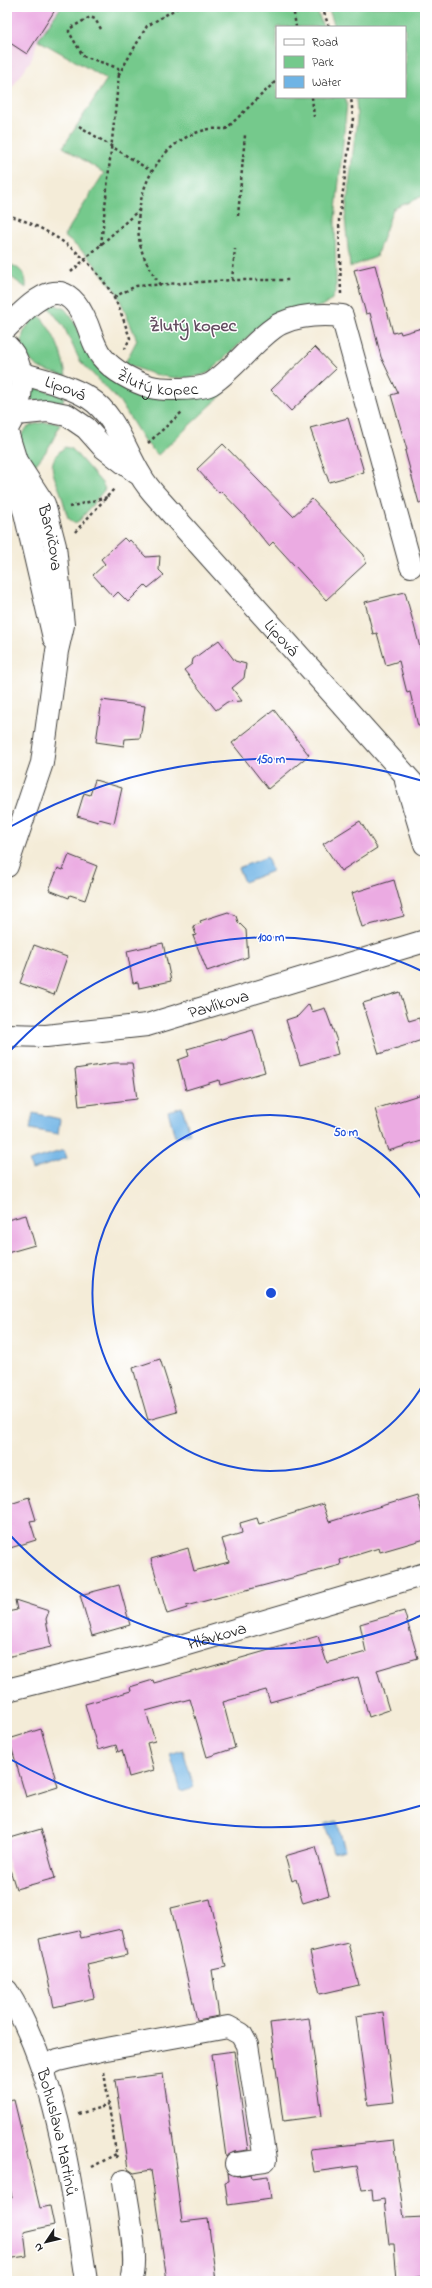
<svg xmlns="http://www.w3.org/2000/svg" width="432" height="2288" viewBox="0 0 432 2288" font-family="'Indie Flower',sans-serif">
  <style>
    .built { fill: #f0d0e5 }
    .green { fill: #75c98c; stroke: #487254 }
    .water { fill: #6fb4e5; stroke: #466880 }
    .building { fill: #ebabe2 }
    .lines { fill: none; stroke-linecap: round; stroke-linejoin: round }
    .minor-casing { stroke: #3c3b38; stroke-width: 24 }
    .path { stroke: #3c3b38; stroke-width: 2.5; stroke-dasharray: 3 3; stroke-linecap: butt }
    .minor { stroke: #fff; stroke-width: 22 }
    .ring { fill: none; stroke: #1d4ed8; stroke-width: 2 }
    .labels { text-anchor: middle; stroke-width: 3; stroke-linejoin: round; paint-order: stroke }
    .street-label { font-size: 17px; fill: #1c1c1c; stroke: #fff }
    .neighbourhood-label { font-size: 18px; font-weight: bold; fill: #644e61; stroke: #fff }
    .centre { fill: #1d4ed8; stroke: #fff; stroke-width: 2 }
    .ring-label { font-size: 12px; text-anchor: middle; font-weight: bold; fill: #1d4ed8; stroke: #fff; stroke-width: 3; stroke-linejoin: round; paint-order: stroke }
  </style>
  <rect width="100%" height="100%" fill="#fff"/>
  <filter id="ink" filterUnits="userSpaceOnUse"><feTurbulence type="fractalNoise" baseFrequency=".025" numOctaves="2"/><feDisplacementMap in="SourceGraphic" scale="8" xChannelSelector="R" yChannelSelector="G"/><feConvolveMatrix kernelMatrix="1 2 1 2 8 2 1 2 1" color-interpolation-filters="sRGB"/></filter>
  <filter id="wash" filterUnits="userSpaceOnUse"><feTurbulence type="fractalNoise" baseFrequency=".012" numOctaves="4" result="noise"/><feDisplacementMap in="SourceGraphic" scale="16" xChannelSelector="R" yChannelSelector="G"/><feGaussianBlur stdDeviation="0.9" result="paint"/><feColorMatrix in="noise" values="0 0 0 0 0 0 0 0 0 0 0 0 0 0 0 0 0 1.4 0 .05"/><feComposite in="paint" operator="in"/></filter>
  <g filter="url(#wash)">
    <rect width="100%" height="100%" fill="#f4ecd8"/>
    <path class="built" d="M7,7H61L38,40L31,60L7,95Z"/>
    <path class="green" d="M61,7H316L323,27H277V97H345L347,103L335,220L336,290L332,299L325,305L263,323L208,373C181,384 150,375 125,363L137,340L117,293L87,255L64,236L104,173L63,147L107,79L38,40Z
      M328,7H425V195L393,209L376,257L350,267L345,219L357,119L356,97H405V27H335Z
      M7,263C20,268 27,273 26,288L7,274Z
      M54,304L65,309L72,318L96,366L114,380L220,388L224,393L158,455L145,442L120,402L80,361L64,327L48,306Z
      M38,314C55,333 62,352 66,376C58,374 49,372 42,369C27,362 16,343 26,328C29,323 34,319 38,314Z
      M33,387L64,396L63,402C53,401 39,402 31,400Z
      M51,422L60,424C53,442 45,455 32,468C16,442 14,423 51,422Z
      M65,447L72,449L102,483L105,489L80,520L75,523L68,518C65,509 63,499 60,491C53,473 45,462 65,447Z"/>
    <path class="water" d="M267,857L272,871L244,882L238,868Z
      M182,1107L190,1133L175,1137L168,1111Z
      M33,1113L60,1119L58,1134L30,1129Z
      M64,1150L67,1158L32,1170L29,1161Z
      M183,1750L194,1787L181,1791L170,1754Z
      M337,1821L345,1850L333,1853L325,1824Z"/>
    <g id="blocks">
      <path class="building" d="M7,7H57L27,54L7,41Z
        M375,265L393,333L400,331L401,334L425,327V502L419,503L405,451L407,450L391,395L398,393L381,357L370,313L366,314L354,270Z
        M315,347L336,369L291,411L271,390Z
        M348,418L364,472L329,482L310,428Z
        M223,444L293,516L312,499L364,555L366,563L326,600L273,542L269,546L242,513L221,491L219,493L197,469Z
        M124,538L128,542L130,540L146,557L160,556L159,570L164,575L148,588L145,585L128,602L118,592L113,597L93,575L105,564L101,559Z
        M405,592L425,666V725L418,726L410,692L407,693L399,661L386,665L377,633L373,634L365,602Z
        M219,640L235,661L246,664L244,678L232,688L242,701L227,702L216,710L184,670L192,664L193,659Z
        M102,700L145,706L140,738L125,739L124,746L96,742Z
        M274,710L309,755L268,789L232,743Z
        M95,780L122,788L114,823L99,819L98,822L77,816L84,793L90,795Z
        M360,821L377,848L341,871L323,844Z
        M69,855L97,866L85,900L70,895L69,898L49,890L58,868L63,870Z
        M394,880L404,916L362,927L352,893Z
        M228,912L236,916L238,922L246,930L248,957L207,971L193,936L196,935L193,926L201,923L200,921Z
        M163,943L171,981L139,988L138,982L133,983L127,951Z
        M34,945L67,957L54,995L20,983Z
        M400,992L409,1021L419,1018L425,1039L379,1054L363,1003Z
        M309,1004L312,1012L325,1008L337,1041L335,1042L338,1054L300,1065L286,1020L298,1016Z
        M253,1030L265,1072L220,1085L219,1080L186,1090L178,1060L189,1056L187,1049Z
        M114,1063H132L137,1099L79,1106L75,1069Z
        M425,1093V1140L388,1151L375,1109Z
        M26,1215L35,1245L7,1253V1220Z
        M160,1359L177,1412L148,1420L133,1368Z
        M417,1495L425,1524V1539L380,1552L379,1548L340,1560L341,1565L186,1606L187,1608L167,1614L151,1559L188,1548L194,1571L229,1562L222,1539L242,1533L240,1523L257,1518L259,1524L323,1504L329,1522Z
        M29,1497L36,1520L30,1521L36,1540L7,1549V1504Z
        M119,1585L130,1625L92,1636L80,1595Z
        M15,1600L49,1611L46,1619L51,1647L7,1657V1612L17,1610Z
        M404,1611L418,1658L377,1670L389,1710L369,1717L358,1677L270,1702L266,1690L223,1702L235,1748L207,1757L190,1699L146,1711L155,1741L147,1743L154,1770L129,1777L122,1750L118,1752L116,1745L98,1750L85,1704L131,1691L130,1687L153,1680L154,1683L318,1636L327,1663L366,1652L360,1624Z
        M41,1729L58,1787L26,1797L9,1739Z
        M41,1829L55,1878L16,1889L7,1860V1839Z
        M316,1847L329,1895L303,1903L296,1879L292,1881L285,1856Z
        M210,1899L226,1967L212,1970L219,2016L197,2020L171,1908Z
        M121,1929L127,1955L87,1964L94,1998L54,2007L39,1939L79,1930L81,1938Z
        M348,1943L359,1985L320,1994L310,1952Z
        M383,2012L394,2102L368,2105L356,2016Z
        M309,2018L322,2116L283,2121L270,2023Z
        M234,2051L248,2150L234,2152L226,2157L212,2054Z
        M163,2074L177,2167H175L182,2222L208,2219L216,2281H167L151,2170L134,2173L128,2169L115,2080Z
        M14,2100L40,2208L50,2206L54,2225L24,2232L27,2256L7,2259V2198H12L7,2173V2101Z
        M393,2140L404,2218L424,2217L425,2226V2276L397,2280L394,2244H389L384,2199L373,2201L372,2189L362,2190L357,2166L314,2172L310,2149Z
        M228,2173L237,2176L251,2174L252,2178L268,2176L271,2199L228,2205L225,2182L229,2181Z"/>
    </g>
  </g>
  <g filter="url(#ink)">
    <use href="#blocks" fill-opacity="0" stroke="#3c3b38" stroke-width="1"/>
    <g class="lines">
      <defs>
        <g id="minor">
          <path id="s1" d="M7,327C36,299 64,268 87,324C91,334 95,349 102,357C113,371 134,382 151,387C163,390 200,390 211,384C228,373 243,355 258,341C265,335 274,326 282,323C300,315 322,314 342,316L411,566"/>
          <path d="M7,346C28,367 23,403 9,425"/>
          <path id="s2" d="M20,373C43,380 68,385 89,398C116,415 125,451 141,476C147,487 156,496 164,505L425,797"/>
          <path d="M16,414L47,411L67,415L86,428L103,447L137,473"/>
          <path id="s3" d="M7,432L16,461L44,504L55,546L63,625L57,651L42,763L7,866"/>
          <path d="M7,480L20,498L25,513L54,638"/>
          <path d="M406,781L425,844"/>
          <path id="s4" d="M7,1035L46,1036L147,1025L425,941"/>
          <path id="s5" d="M7,1690L160,1652L425,1574"/>
          <path id="s6" d="M7,1991C57,2071 72,2189 86,2281"/>
          <path d="M42,2067L58,2060L101,2050L228,2027L241,2034L247,2045L265,2160L236,2164"/>
          <path d="M124,2181C127,2204 140,2262 131,2281"/>
        </g>
      </defs>
      <use href="#minor" class="minor-casing"/>
      <path class="path" d="M293,7L296,27
        M322,7L329,27
        M101,29L95,19L90,17L69,29V32L83,56L118,68L119,74L147,26L179,7
        M312,97L314,117
        M79,126L151,171
        M7,215C50,227 93,258 114,298C121,310 125,325 130,338L125,349
        M238,216L245,135
        M101,245L119,74
        M71,272L140,209
        M232,280L235,249
        M160,285C152,272 143,259 140,244C131,197 156,142 205,130C211,128 220,129 226,129L277,80
        M341,294L339,220L353,118L351,97
        M114,297L136,286L232,280H289
        M148,443L182,412
        M69,507L108,497
        M75,532L114,489
        M104,2072L117,2160
        M78,2114L109,2105
        M92,2167L116,2154"/>
      <use href="#minor" class="minor"/>
    </g>
  </g>
  <g class="ring">
    <path d="M424 1383A178 178 0 1 1 424 1203"/>
    <path d="M424 1614A356 356 0 0 1 9 1534M9 1052A356 356 0 0 1 424 972"/>
    <path d="M423 1805A534 534 0 0 1 8 1758M8 828A534 534 0 0 1 423 781"/>
  </g>
  <g class="labels">
    <g class="street-label">
      <text dy="6" stroke="none"><textPath href="#s1" startOffset="208">Žlutý kopec</textPath></text>
      <text dy="6" stroke="none"><textPath href="#s2" startOffset="48">Lipová</textPath></text>
      <text dy="6" stroke="none"><textPath href="#s3" startOffset="116">Barvičova</textPath></text>
      <text dy="6" stroke="none"><textPath href="#s2" startOffset="383">Lipová</textPath></text>
      <text dy="6" stroke="none"><textPath href="#s4" startOffset="215">Pavlíkova</textPath></text>
      <text dy="6" stroke="none"><textPath href="#s5" startOffset="217">Hlávkova</textPath></text>
      <text dy="6" stroke="none"><textPath href="#s6" startOffset="151">Bohuslava Martinů</textPath></text>
    </g>
    <g class="neighbourhood-label">
      <text x="193" y="331">Žlutý kopec</text>
    </g>
  </g>
  <circle cx="271" cy="1293" r="6" class="centre"/>
  <g class="ring-label">
    <text x="271" y="763">150 m</text>
    <text x="271" y="941">100 m</text>
    <text x="346" y="1136">50 m</text>
  </g>
  <rect width="432" height="2288" fill="none" stroke="#fff" stroke-width="24"/>
  <rect x="276" y="26" width="130" height="72" fill="#ffffff" stroke="#a4a4a4"/>
  <rect x="284" y="39" width="20" height="6" fill="#ffffff" stroke="#a4a4a4"/>
  <text x="312" y="46" font-size="12" fill="#1c1c1c">Road</text>
  <rect x="284" y="56" width="20" height="12" fill="#75c98c" stroke="#a4a4a4"/>
  <text x="312" y="66" font-size="12" fill="#1c1c1c">Park</text>
  <rect x="284" y="76" width="20" height="12" fill="#6fb4e5" stroke="#a4a4a4"/>
  <text x="312" y="86" font-size="12" fill="#1c1c1c">Water</text>
  <g transform="translate(46 2242) rotate(235)" stroke="#ffffff" stroke-width="3" paint-order="stroke">
  <path d="M0-3L7 15L0 10L-7 15Z" fill="#1c1c1c"/>
  <text y="-6" font-size="11" font-weight="bold" text-anchor="middle" fill="#1c1c1c">N</text>
  </g>
</svg>
